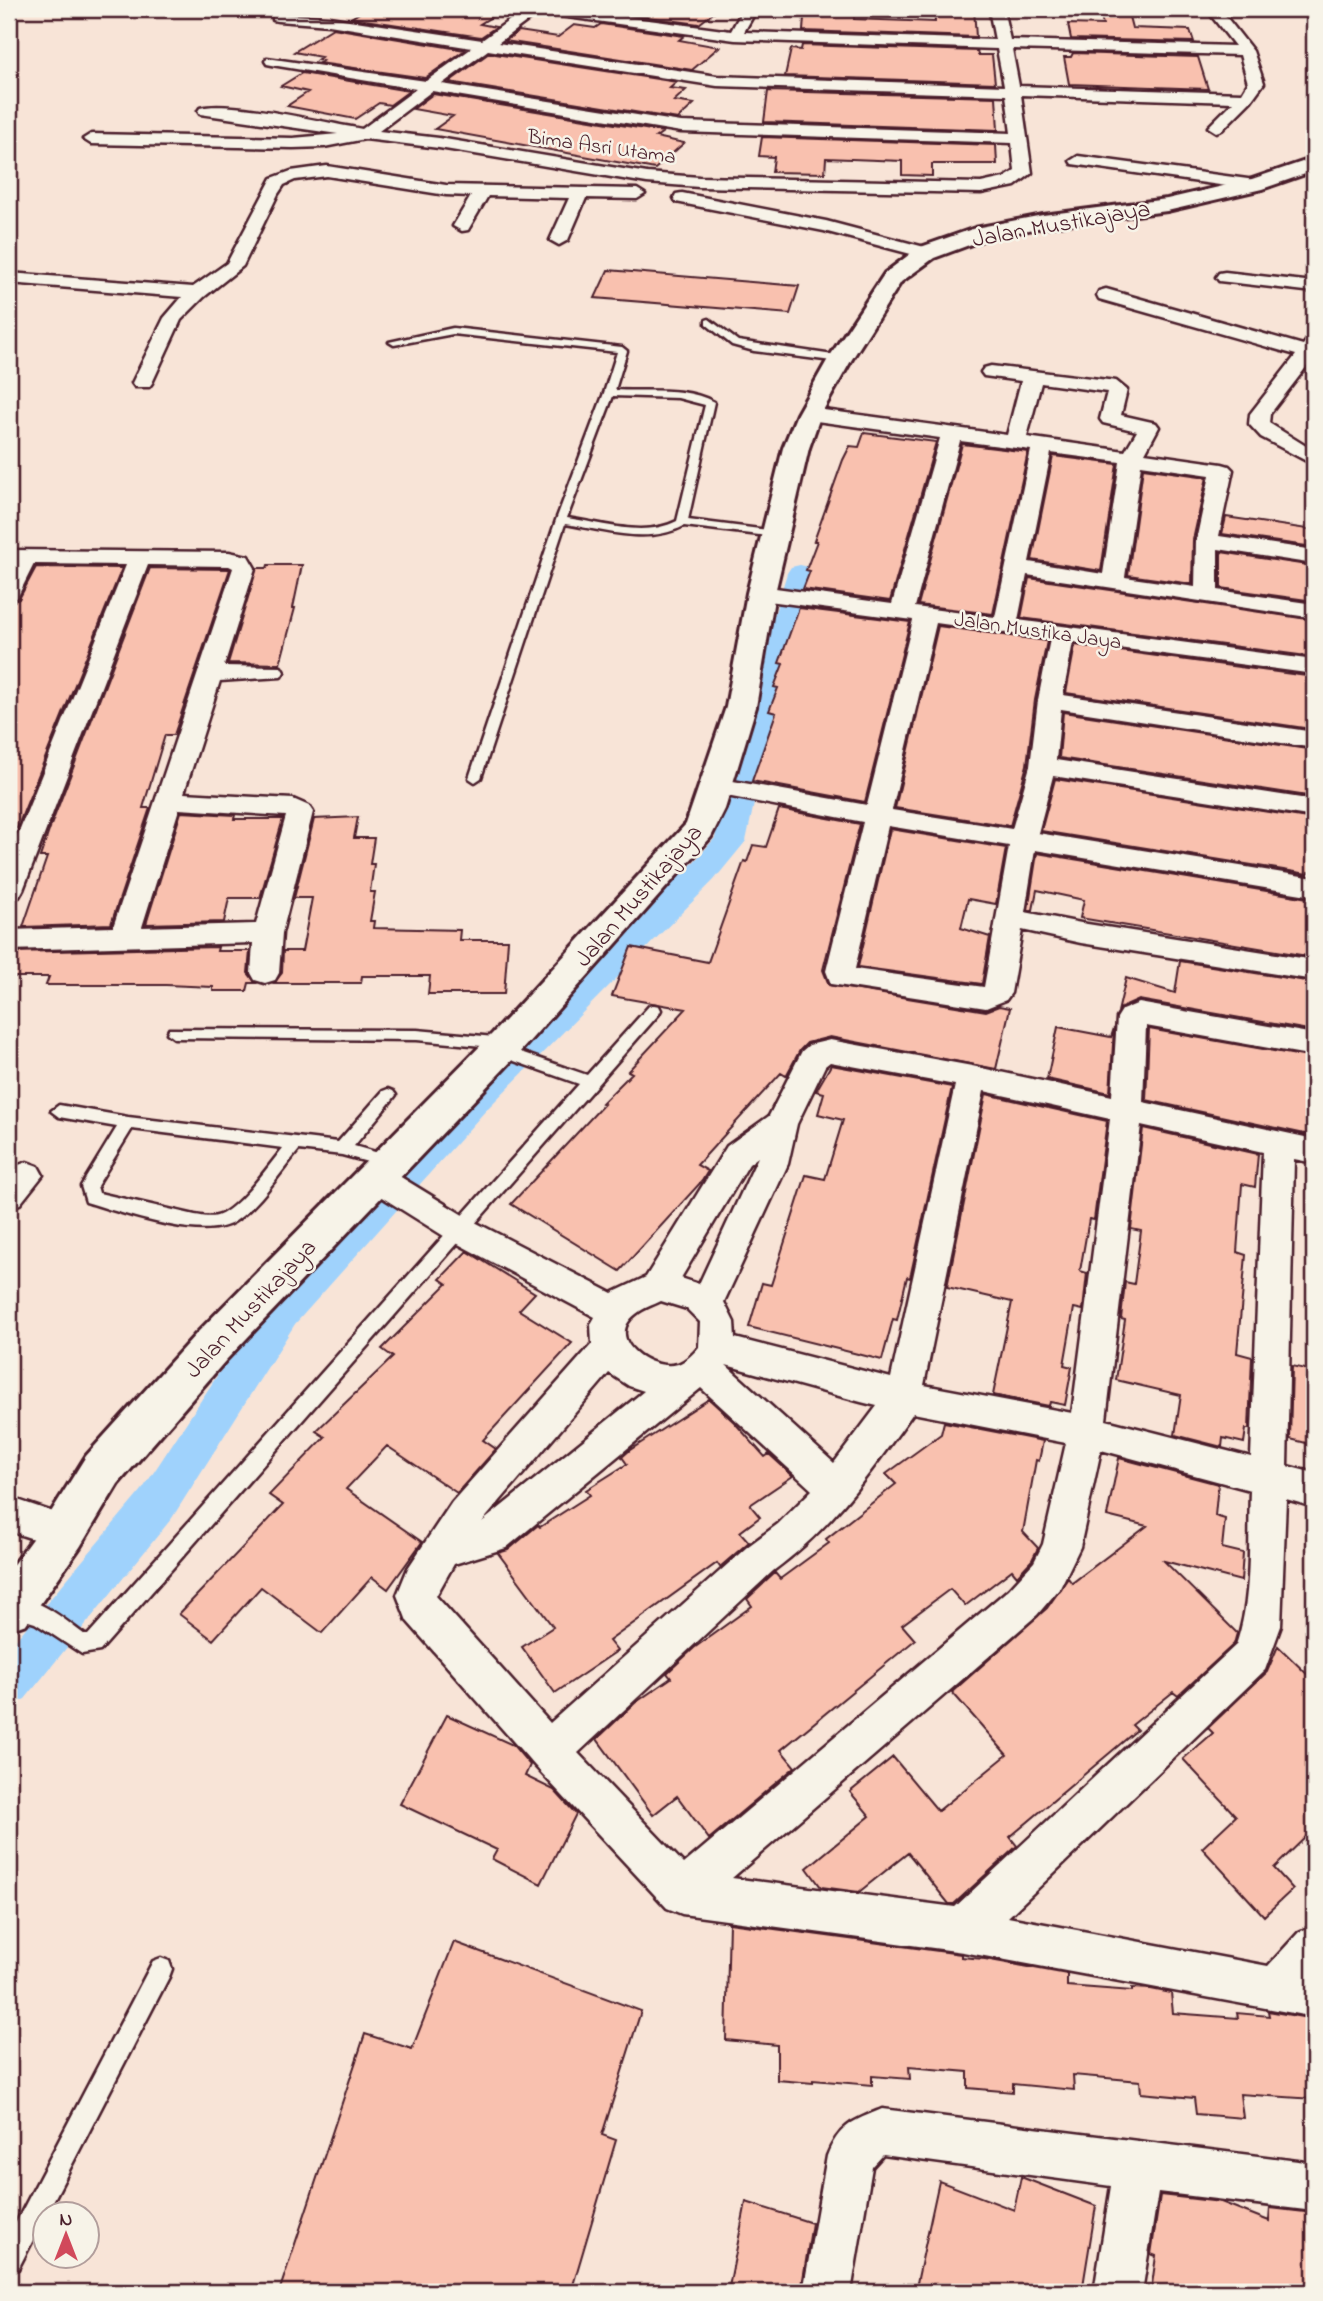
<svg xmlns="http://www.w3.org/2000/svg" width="1323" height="2301" viewBox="0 0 1323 2301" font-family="'Indie Flower',sans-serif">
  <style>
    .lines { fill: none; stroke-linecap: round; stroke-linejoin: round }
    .canal { fill: #9fd2fc; fill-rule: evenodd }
    .building { fill: #f9c1af; stroke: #4a1f2b; stroke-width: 2 }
    .service-casing { stroke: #4a1f2b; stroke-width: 5 }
    .minor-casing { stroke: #4a1f2b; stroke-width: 5 }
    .secondary-casing { stroke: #4a1f2b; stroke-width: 6 }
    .service { fill: #f7f3e8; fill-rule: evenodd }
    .minor { fill: #f7f3e8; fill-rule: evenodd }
    .secondary { fill: #f7f3e8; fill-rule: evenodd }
    .labels { text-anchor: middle; stroke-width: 5; stroke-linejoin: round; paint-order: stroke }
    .far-street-label { font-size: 21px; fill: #4a1f2b; stroke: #f7f3e8 }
    .street-label { font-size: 24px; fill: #4a1f2b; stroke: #f7f3e8 }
  </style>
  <rect width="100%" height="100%" fill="#f8e4d7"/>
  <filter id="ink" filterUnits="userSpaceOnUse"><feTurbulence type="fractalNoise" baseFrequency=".0143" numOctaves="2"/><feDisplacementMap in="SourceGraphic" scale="14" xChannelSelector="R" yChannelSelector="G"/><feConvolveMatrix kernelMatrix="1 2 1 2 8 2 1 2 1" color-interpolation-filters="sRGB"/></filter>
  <g filter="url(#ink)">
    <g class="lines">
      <path class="canal" d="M800,565L809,567L813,573L770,729L746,841L714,880L488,1108L295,1324L172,1518L25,1699L9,1706V1648L142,1490L267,1300L462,1088L692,864L715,838L740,729L787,573L791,567Z"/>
    </g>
    <path class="building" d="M366,9H504L480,24L496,27L481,37L351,18Z
      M622,9H718L699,24L616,13Z
      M826,9H854V19L935,22L934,9H974L976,37L803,31L804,17H825Z
      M1099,9H1127L1132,28L1190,30L1194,42L1071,39L1068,24L1103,25Z
      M601,24L684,36L679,40L719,47L692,70L505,41L519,31L558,37L574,25L595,28Z
      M333,28L465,50L425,78L319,63L322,61L317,60L321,57L294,52Z
      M802,45L977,51L978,55H992L995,83L785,76L791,49L801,50Z
      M489,53L677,82L670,88L686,90L674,101L694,104L678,119L449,82Z
      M1073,53L1198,57L1208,89L1069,84L1064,57H1071Z
      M302,73L409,91L390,105L379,103L355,119L287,106L308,92L281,86Z
      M768,91L996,97L998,130L764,122Z
      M433,94L663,132L656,137L684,143L655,169L435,129L453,116L413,109Z
      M762,137L996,145L997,164H932V176L902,175V161L826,158L825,173L772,172L774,157L759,156Z
      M608,270L799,286L790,314L595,298Z
      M864,433L936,442L890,601L803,589L810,571L806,570L817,541H814L843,460L850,446L859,447Z
      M962,444L1028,452L993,614L918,605Z
      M1053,456L1117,464L1101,571L1032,560Z
      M1143,468L1207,477L1193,540L1192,584L1128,575Z
      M1226,517L1314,530V547L1222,534Z
      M1221,552L1314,566V601L1221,588Z
      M268,565H302L293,608H295L280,664L228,663L257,568H267Z
      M36,567L122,568L17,828H9V610L12,602L19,599Z
      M150,568L230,569L174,735H165L143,808H150L111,924L23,927L47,857H40L50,828Z
      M1029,578L1314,620V657L1021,618Z
      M799,608L910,622L865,802L752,781L776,713L769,711L778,688L774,687L783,664L779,663Z
      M938,626L1047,641L1035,700L1027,765L1010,826L895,808Z
      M1075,645L1314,677L1311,729L1066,693Z
      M1063,712L1314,750V797L1059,758Z
      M1055,779L1314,819V873L1308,872V874L1041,831Z
      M779,809L860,824L823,970L829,985L986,1011L999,1006L1010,1008L996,1069L830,1037L807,1043L800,1050L786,1076L781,1073L697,1165L708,1171L702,1181L620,1271L511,1204L604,1104L602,1103L632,1073L628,1071L686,1009L612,996L631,947L708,962L744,861L747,862L753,845L766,847Z
      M181,812L235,815L234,819H283L260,898H229L224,922L146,924Z
      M358,817L354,838H374L370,864H374L370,892H375L370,921H374L373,928L460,930L459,940H508L504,994H428L430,976H362L361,983H274L282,973L283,951H302L312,898H294L314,819Z
      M890,829L1006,848L996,904L968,899L961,928L990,937L982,984L858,967Z
      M1037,853L1308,898L1307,929L1314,930L1313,957L1080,918L1084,900L1037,890L1033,910H1028Z
      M218,947L217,951H250L248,973L256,983H249L247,991H213V987L166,985H46L49,977H9L14,952Z
      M1180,961L1312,982L1314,1031L1139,1000L1121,1008L1118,1012L1126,978L1175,993Z
      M1058,1027L1111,1037L1114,1028L1110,1093L1047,1079Z
      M1149,1029L1314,1058V1136L1146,1100Z
      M831,1065L952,1087L910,1278L907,1277L897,1320L893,1319L882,1360L749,1327L762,1283L771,1285L806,1175L825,1179L843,1120L818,1114L824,1093L816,1091Z
      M986,1094L1107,1121L1094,1220L1089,1219L1080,1271L1087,1273L1083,1310L1074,1308L1064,1365L1072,1367L1065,1405L1050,1402L1049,1406L993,1395L1012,1302L947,1287Z
      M1143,1128L1258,1154L1255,1187L1242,1184L1237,1252L1246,1255L1237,1353L1252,1357L1249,1429H1246L1244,1443L1223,1438L1222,1447L1175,1435L1181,1395L1116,1380L1125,1320L1121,1319L1125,1282L1134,1284L1141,1231L1131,1229Z
      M467,1251L535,1293L519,1310L572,1343L483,1440L496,1449L457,1493L387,1446L346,1489L422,1542L388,1589L372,1577L322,1633L261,1587L213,1640L179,1614L283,1505L269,1495L325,1437L316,1431L393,1357L382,1349L447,1284L440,1279Z
      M1292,1366L1314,1371V1445L1290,1439Z
      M709,1399L734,1422L765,1457L769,1454L793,1476L750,1505L760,1517L740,1532L749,1542L720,1567L717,1563L609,1641L617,1651L555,1693L522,1647L553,1627L498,1553L508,1550L538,1525L540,1527L590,1495L586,1490L627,1464L622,1457L630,1450Z
      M944,1422L1043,1441L1039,1461L1036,1460L1023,1532L1038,1548L1032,1560L1017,1576L1012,1570L965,1606L950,1589L902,1625L915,1640L781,1750L795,1767L709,1839L677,1796L653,1815L597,1739L635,1703L671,1678L667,1673L694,1648L752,1606L747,1599L775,1573L780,1579L829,1543L826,1539L896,1484L886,1474L941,1434Z
      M1119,1458L1218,1484L1215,1516L1225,1519L1222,1548L1243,1553L1241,1581L1164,1561L1237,1633L1234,1644L1178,1696L1173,1692L1132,1725L1137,1730L1010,1837L1017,1846L954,1904H949L908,1853L859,1892L821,1887L807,1868L870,1816L850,1792L893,1757L938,1811L1007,1755L952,1692L1047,1608L1068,1578L1072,1583L1147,1526L1107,1516Z
      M1278,1646L1314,1681V1829L1274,1868L1293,1889L1264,1916L1202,1848L1236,1816L1183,1759L1213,1733L1208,1728L1267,1672Z
      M447,1715L513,1745L530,1765L525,1776L554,1790L576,1814L541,1884L492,1859L497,1850L400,1804Z
      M729,1923L961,1954V1957L985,1959L1067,1974V1986L1132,1991V1988L1151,1989L1171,1993L1173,2013L1238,2018L1237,2013L1269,2016L1268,2011L1314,2019V2099L1240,2094L1243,2118L1196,2114L1194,2098L1141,2093L1140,2081L1073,2075L1074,2090L1013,2084V2092L968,2088V2072L909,2067L910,2079L872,2076V2085L813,2080V2083L777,2080V2045L726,2040Z
      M454,1942L641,2011L602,2135L616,2140L571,2292H279L365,2034L412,2049Z
      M1021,2177L1096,2206L1082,2292H915L939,2181L1014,2210Z
      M1160,2195L1221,2202L1269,2221L1270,2208L1314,2213V2292H1151L1156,2256L1151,2254Z
      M746,2202L812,2223L801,2292H728Z"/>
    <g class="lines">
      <defs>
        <path id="service" d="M709,319L738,341L840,356L845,359L840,362L754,351L732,345L706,324V320Z
          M453,328L622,347L627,351L615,390C646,392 686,386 714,402L688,520L776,531L782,534L776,537L684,526C647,545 604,530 565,524L481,778L475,782L469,778L556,520L604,393L617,352L453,334L394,345L389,342ZM613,396L678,398L705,405L677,521C643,538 603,523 567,518Z
          M654,1005L659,1006L661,1010L659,1014L100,1651L82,1654L35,1623L9,1615V1601C34,1592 66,1621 85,1635H88L579,1084L494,1054L493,1047L417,1040L174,1038L167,1033L169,1029L417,1030L506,1038L513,1043L509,1048L587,1075L649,1006Z
          M388,1089L393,1091L396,1095L393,1099L354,1146L396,1158L398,1162L396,1166L390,1168L342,1155L299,1150C279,1174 260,1205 234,1222C204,1242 119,1212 86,1202L81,1186L117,1127L59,1117L51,1111L59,1105L128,1117L338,1142L383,1091ZM132,1129L283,1148C269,1165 238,1210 217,1216C210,1218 202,1216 195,1215L99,1193L97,1186Z
          M161,1958L169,1961L172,1969L169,1977L18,2269L9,2272V2236L153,1961Z"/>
        <path id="minor" d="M525,9H566L731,31L743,9H757L744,32L995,40L989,9H1003L1010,40L1235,46L1206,9H1220L1253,51L1264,83L1251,101L1222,130L1216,132L1208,127L1233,102L1021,95L1032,173L1015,186L981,193L699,187L647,183L439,148L365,139L324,147L293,148L91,144L83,139L91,134L293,138L338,134L200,114L198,111L200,108C231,100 326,123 362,129L416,89L272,65L267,64L265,61L267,58L426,81L472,48L329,25L278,21L273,20V14L329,17L482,40ZM538,13L735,40L997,49L1004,86L717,76L498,43ZM1012,49L1240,55L1248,83L1242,93L1019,86ZM488,50L717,86L1006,95L1011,133L681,122L442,84ZM432,91L681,132L1012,143L1015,171L1004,178L981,183L699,177L647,173L439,138L379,131Z
          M1078,156L1255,180L1263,185L1255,190L1072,164L1070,161Z
          M327,166L446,185L637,189L645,194L637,199L586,198L568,240L559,245L550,240L569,198L488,196L468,230L462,231L453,226L471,196L446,195L327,176L295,180L284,185L278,194L243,266L204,297L181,320L152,383L149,387H135L132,383L164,318L182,297L9,283V273L193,287L227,263L272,178L291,171Z
          M682,193L826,221L932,249L935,253L926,258L824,231L676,202L674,198L676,194Z
          M1225,272L1314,282V292L1219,281L1216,277L1219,273Z
          M1106,289L1303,345L1307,340L1314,338V357L1270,414L1269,423L1314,451V465L1261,437L1249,424L1250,414L1296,355L1099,299L1097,295L1099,291Z
          M991,366L1116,381L1127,390L1121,415L1156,423L1159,427L1145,453L1222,464L1229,466L1233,470L1219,536L1314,550V564L1218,549V590L1314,604V618L1027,575L1018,620L1314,660V674L1073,642L1063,695L1314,732V748L1061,709L1056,760L1314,800V817L1053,776L1038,833L1314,878V896L1035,850L1025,912L1081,923L1314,960V980L1081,943L1022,930L1011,993L1006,1000L986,1008L831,984L826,971L863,822L716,794L707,792L703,786L707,780L716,778L867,805L913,620L761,600L753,598L750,593L753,588L761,586L892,604L940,438L809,420L802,418L799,414L802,410L809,408L1007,435L1021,381L984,376L981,372L984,368ZM1041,383L1107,392L1100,419L1103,423L1137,431L1125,451L1027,437ZM960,441L1031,450L995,617L915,607ZM1051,453L1120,462L1103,574L1029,562ZM1141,465L1210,475L1196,541L1195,587L1125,577ZM936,623L1050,639L1038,700L1030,766L1012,829L892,810ZM888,826L1009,846L984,987L855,969Z
          M9,550L229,552L248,556L255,568L224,666L281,667L284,672L281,677L220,681L184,793L293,799L309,806L313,812L282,933L279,973L275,980L265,983L255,980L251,973L253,943L9,950V930L113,927L233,568L229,566L148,565L23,890L19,897L9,899V856L126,565L34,564L17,598L9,600V570L12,564H9ZM179,809L286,816L256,924L142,927Z
          M1139,1003L1314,1034V1056L1146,1026L1143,1102L1314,1139V1163L1294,1159L1287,1466L1314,1473V1507L1286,1499L1281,1626L1265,1670L1008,1917L1268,1966L1299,1932L1314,1925V2017L963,1952L682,1914L667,1908L535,1766L407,1621L397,1595L408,1568L452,1502L592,1344L591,1324L595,1317L447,1238L364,1186L359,1177L364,1168L375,1164L386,1168L471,1220L612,1293L646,1277L727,1146L769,1116L802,1051L809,1045L830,1040L972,1066L1112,1096L1117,1018L1122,1010ZM830,1062L955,1085L891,1378L735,1338L734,1322L724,1302L788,1164L797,1124L825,1066ZM984,1091L1110,1119L1072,1413L924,1385ZM1141,1125L1263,1152L1251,1457L1106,1420ZM758,1157L699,1284L681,1278L749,1164ZM661,1301L687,1309L700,1322L699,1347C694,1353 686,1361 678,1364C651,1372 603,1339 636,1314C643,1308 653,1305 661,1301ZM726,1365L861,1402L877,1406L834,1463ZM609,1373L629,1386L644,1391L482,1522ZM701,1388L812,1490L778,1524L747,1547L550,1723L436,1596L454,1564L506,1548ZM913,1413L1066,1443L1043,1544L1034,1562L1009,1589L684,1864L578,1753L773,1571C834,1526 869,1474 913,1413ZM1101,1450L1250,1490C1248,1540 1253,1597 1236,1645L955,1907L732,1878L1037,1615L1060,1588L1080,1547Z
          M27,1162L38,1166L43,1175L20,1204L9,1208V1174L16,1166Z
          M9,1497L77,1520L83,1532L77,1544L64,1549L9,1531Z
          M882,2109L1314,2163V2211L1158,2192L1142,2292H1094L1111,2186L883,2155L872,2167L851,2292H803L827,2156C839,2125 853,2121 882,2109Z"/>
        <path id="secondary" d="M1314,158V171L1262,189L1167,211L1043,227L988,238L934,258L901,282L852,359L821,414L809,448L775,593L756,707L725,809L711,837L519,1053L226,1360L118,1484L80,1547L26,1624L9,1630V1570L48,1517L86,1456L196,1334L493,1033L686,824L726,707L747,593L783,448L797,414L828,359L885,273L918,248L975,228L1043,215L1167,199L1249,180Z"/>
      </defs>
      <use href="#service" class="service-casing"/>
      <use href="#minor" class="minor-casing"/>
      <use href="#secondary" class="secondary-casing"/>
      <use href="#service" class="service"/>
      <use href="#minor" class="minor"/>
      <use href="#secondary" class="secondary"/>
    </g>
  </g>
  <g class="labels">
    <g class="far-street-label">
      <text transform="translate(602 146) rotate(8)" y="7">Bima Asri Utama</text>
      <text transform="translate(1038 630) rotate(8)" y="7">Jalan Mustika Jaya</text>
    </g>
    <g class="street-label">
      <text transform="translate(1061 223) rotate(-10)" y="8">Jalan Mustikajaya</text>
      <text transform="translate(638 895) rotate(-49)" y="8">Jalan Mustikajaya</text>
      <text transform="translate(250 1308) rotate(-47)" y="8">Jalan Mustikajaya</text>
    </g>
  </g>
  <rect width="1323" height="2301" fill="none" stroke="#f7f3e8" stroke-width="35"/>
  <rect x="18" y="18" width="1288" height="2266" fill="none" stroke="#4a1f2b" stroke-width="2.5" filter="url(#ink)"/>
  <g transform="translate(66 2235)"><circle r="33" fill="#f7f3e8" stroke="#b29e9c" stroke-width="2"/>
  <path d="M0-5L12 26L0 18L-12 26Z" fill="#d1495b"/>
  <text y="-10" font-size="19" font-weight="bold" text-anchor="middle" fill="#4a1f2b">N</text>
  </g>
</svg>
